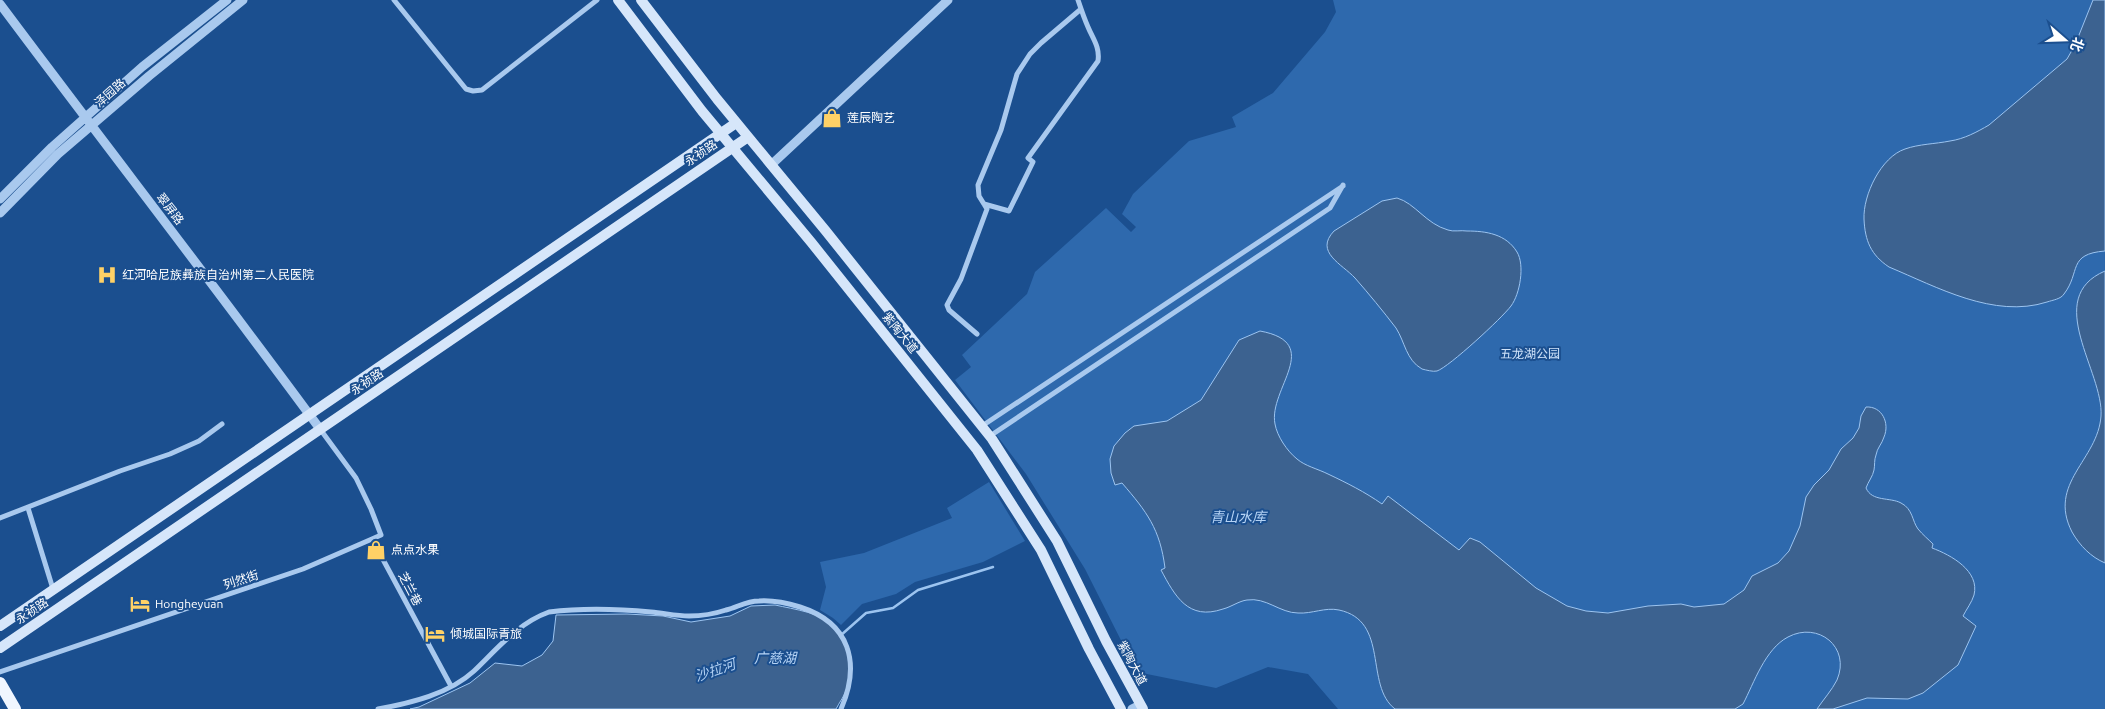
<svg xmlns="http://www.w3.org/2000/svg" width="2105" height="709" viewBox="0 0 2105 709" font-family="Ubuntu,'Noto Sans SC',sans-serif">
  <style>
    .green { fill: #2e69ad }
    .water { fill: #3c6290; stroke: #9cc4f0 }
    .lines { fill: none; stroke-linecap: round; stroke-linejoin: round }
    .stream { stroke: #9cc4f0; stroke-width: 2.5 }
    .minor { stroke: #a9c9ee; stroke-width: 5 }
    .tertiary { stroke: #a9c9ee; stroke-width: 9 }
    .secondary { stroke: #d6e6fa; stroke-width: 10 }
    .primary { stroke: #f0f6ff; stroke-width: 12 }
    .labels { text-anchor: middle; stroke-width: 4; stroke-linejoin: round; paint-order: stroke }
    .street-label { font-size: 12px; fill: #fff; stroke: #1b4f8f }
    .poi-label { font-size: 12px; fill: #fff; stroke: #1b4f8f; text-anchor: start }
    .park-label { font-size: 12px; fill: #cfe3fa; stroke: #1b4f8f }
    .water-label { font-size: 14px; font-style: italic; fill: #b5d3f5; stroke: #1b4f8f }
  </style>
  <rect width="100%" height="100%" fill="#1b4f8f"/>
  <path class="green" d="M1333,0H2105V709H1338L1308,674L1268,667L1216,688L1137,672L1085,569L1026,474L955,380L971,367L962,355L1027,294L1035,272L1106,208L1131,232L1136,227L1122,214L1133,194L1189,141L1236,127L1232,117L1273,93L1325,32L1336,12Z
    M989,482L1025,541L983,562L915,582L896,594L862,604L841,625L833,618L820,610L826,587L820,562L864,553L952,518L947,508Z"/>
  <path class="water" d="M2093,0H2105V251C2067,254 2081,272 2064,294C2061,299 2053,300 2047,302C1994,319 1937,287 1889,267C1871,255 1865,241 1864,219C1863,195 1881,157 1905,149C1919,144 1935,144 1950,141C1964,139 1977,132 1989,125L2067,59L2075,45Z
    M1397,198C1415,203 1426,224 1448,230C1453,232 1461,230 1467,231C1486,231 1506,234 1517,252C1525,265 1520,294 1511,306C1502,318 1449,367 1437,371C1433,372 1426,370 1422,369C1406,360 1405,342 1396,328C1383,311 1369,294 1355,278C1342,264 1314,252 1334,231L1382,201Z
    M2105,271V563C2091,557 2080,546 2072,532C2047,483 2098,460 2101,416C2104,372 2042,298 2105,271Z
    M1260,331C1325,343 1268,389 1275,424C1277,436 1287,451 1297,459C1305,466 1318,469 1328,474C1347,483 1365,492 1382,504L1388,496L1459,550L1470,538L1480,542L1536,588L1567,606L1586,611L1608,613L1648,606L1681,604L1694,607L1724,604L1744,590L1752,576L1778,563L1789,551L1800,526L1806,497L1814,485L1829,470L1841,449L1853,438L1859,428L1861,416L1866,407C1882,406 1890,423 1884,437C1882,444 1877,448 1876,455C1874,460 1875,465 1874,470C1873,476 1868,482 1866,488C1872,502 1890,497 1901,503C1913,509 1912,521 1918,529C1923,535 1928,539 1933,544L1932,548C1951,555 1980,571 1974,595C1972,602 1966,610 1963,616L1976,626L1958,665L1923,693L1908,699L1867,698L1833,709H1817C1823,700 1832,690 1837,680C1851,647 1818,621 1788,637C1765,649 1754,683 1743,704L1735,709H1395C1364,685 1390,621 1339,610C1325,607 1312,614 1298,613C1280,613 1266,597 1247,600C1239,601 1231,607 1223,609C1188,621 1175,596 1161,570L1165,568C1160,529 1147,512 1122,483L1115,485L1111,473L1110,459L1114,446L1125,433L1134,426L1167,421L1201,400L1239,340Z
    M775,605C793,609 824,613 837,628C849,641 851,672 847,688C845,695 839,703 836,709H410L419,707L470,683L495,663L522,666L542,655L553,641L556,615L627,614L663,616L691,622L730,616L751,606Z"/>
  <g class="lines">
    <path class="stream" d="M840,636L866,613L893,608L918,590L993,567"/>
    <path class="minor" d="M394,0L466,89L473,91L482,90L597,0
      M984,204L1009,211L1033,162L1028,158L1098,61C1100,47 1093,39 1088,27C1084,18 1081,9 1078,0
      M977,334L949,310L947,305L961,279L987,209L979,196L978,185L1001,130L1017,74L1030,54L1041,43L1081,9
      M982,426L1343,186
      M320,429L356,478L371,509L381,535L372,539L451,686
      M990,436L1330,208L1343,185
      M28,508L53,589
      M0,518L120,471L170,454L199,441L222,424
      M0,672L303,569L372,539
      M378,709C411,703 449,694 474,671C497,649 518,623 549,612C582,608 618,609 651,612C664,613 676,616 689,616C701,616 714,614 726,610C738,607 746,601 759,601C772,600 787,603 800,607C850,623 861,663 841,709"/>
    <path class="tertiary" d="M0,4C106,146 215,286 320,429
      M771,165L948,0
      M0,199L52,147L142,67L227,0
      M0,213L58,154L149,76L243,0
      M1132,709L1140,705"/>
    <path class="secondary" d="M618,0L702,111L811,242L977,450L1041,550L1089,649L1121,709
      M641,0L717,99L825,230L992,439L1057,541L1106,641L1143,709
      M0,626L736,123
      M0,648L748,137"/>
    <path class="primary" d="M0,683L15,709"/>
  </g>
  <defs>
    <symbol id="shop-bare" viewBox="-9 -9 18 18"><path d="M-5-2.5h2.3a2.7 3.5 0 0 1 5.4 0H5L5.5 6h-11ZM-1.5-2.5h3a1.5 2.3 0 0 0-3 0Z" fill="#ffd166" stroke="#1b4f8f" stroke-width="2.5" paint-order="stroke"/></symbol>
    <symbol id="hospital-bare" viewBox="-9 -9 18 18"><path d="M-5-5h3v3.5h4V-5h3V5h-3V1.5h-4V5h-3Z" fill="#ffd166" stroke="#1b4f8f" stroke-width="2.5" paint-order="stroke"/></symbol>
    <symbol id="hotel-bare" viewBox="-9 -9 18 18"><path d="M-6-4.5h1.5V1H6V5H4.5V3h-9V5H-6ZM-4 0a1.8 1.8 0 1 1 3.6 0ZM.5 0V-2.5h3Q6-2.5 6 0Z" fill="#ffd166" stroke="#1b4f8f" stroke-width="2.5" paint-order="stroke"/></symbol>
  </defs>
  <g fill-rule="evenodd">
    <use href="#shop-bare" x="818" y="104" width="28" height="28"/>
    <use href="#hospital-bare" x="93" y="261" width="28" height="28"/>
    <use href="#shop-bare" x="362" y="536" width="28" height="28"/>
    <use href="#hotel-bare" x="126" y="590" width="28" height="28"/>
    <use href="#hotel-bare" x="421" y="620" width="28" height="28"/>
  </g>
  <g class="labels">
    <g class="street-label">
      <text transform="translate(110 93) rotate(-41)" y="4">泽园路</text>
      <text transform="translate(701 153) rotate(-34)" y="4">永祯路</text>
      <text transform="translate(170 209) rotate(52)" y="4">翠屏路</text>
      <text transform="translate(900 333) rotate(51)" y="4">紫陶大道</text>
      <text transform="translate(367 382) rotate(-34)" y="4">永祯路</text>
      <text transform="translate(241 580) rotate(-18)" y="4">列然街</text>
      <text transform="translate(410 589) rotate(62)" y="4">芝兰巷</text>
      <text transform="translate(32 611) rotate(-34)" y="4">永祯路</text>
      <text transform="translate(1132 663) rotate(62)" y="4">紫陶大道</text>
    </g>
    <g class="poi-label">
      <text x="847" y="122">莲辰陶艺</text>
      <text x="122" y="279">红河哈尼族彝族自治州第二人民医院</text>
      <text x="391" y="554">点点水果</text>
      <text x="155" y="608">Hongheyuan</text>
      <text x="450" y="638">倾城国际青旅</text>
    </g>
    <g class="park-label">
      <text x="1530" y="358">五龙湖公园</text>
    </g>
    <g class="water-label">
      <text x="1238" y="522">青山水库</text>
      <text x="775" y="663">广慈湖</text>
      <text transform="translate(715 670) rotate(-19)" y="5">沙拉河</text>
    </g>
  </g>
  <g transform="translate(2065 40) rotate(110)" stroke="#1b4f8f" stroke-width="4" paint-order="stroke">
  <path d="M0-4L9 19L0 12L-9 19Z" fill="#ffffff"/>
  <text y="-8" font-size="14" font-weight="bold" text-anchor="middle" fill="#ffffff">北</text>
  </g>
</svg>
